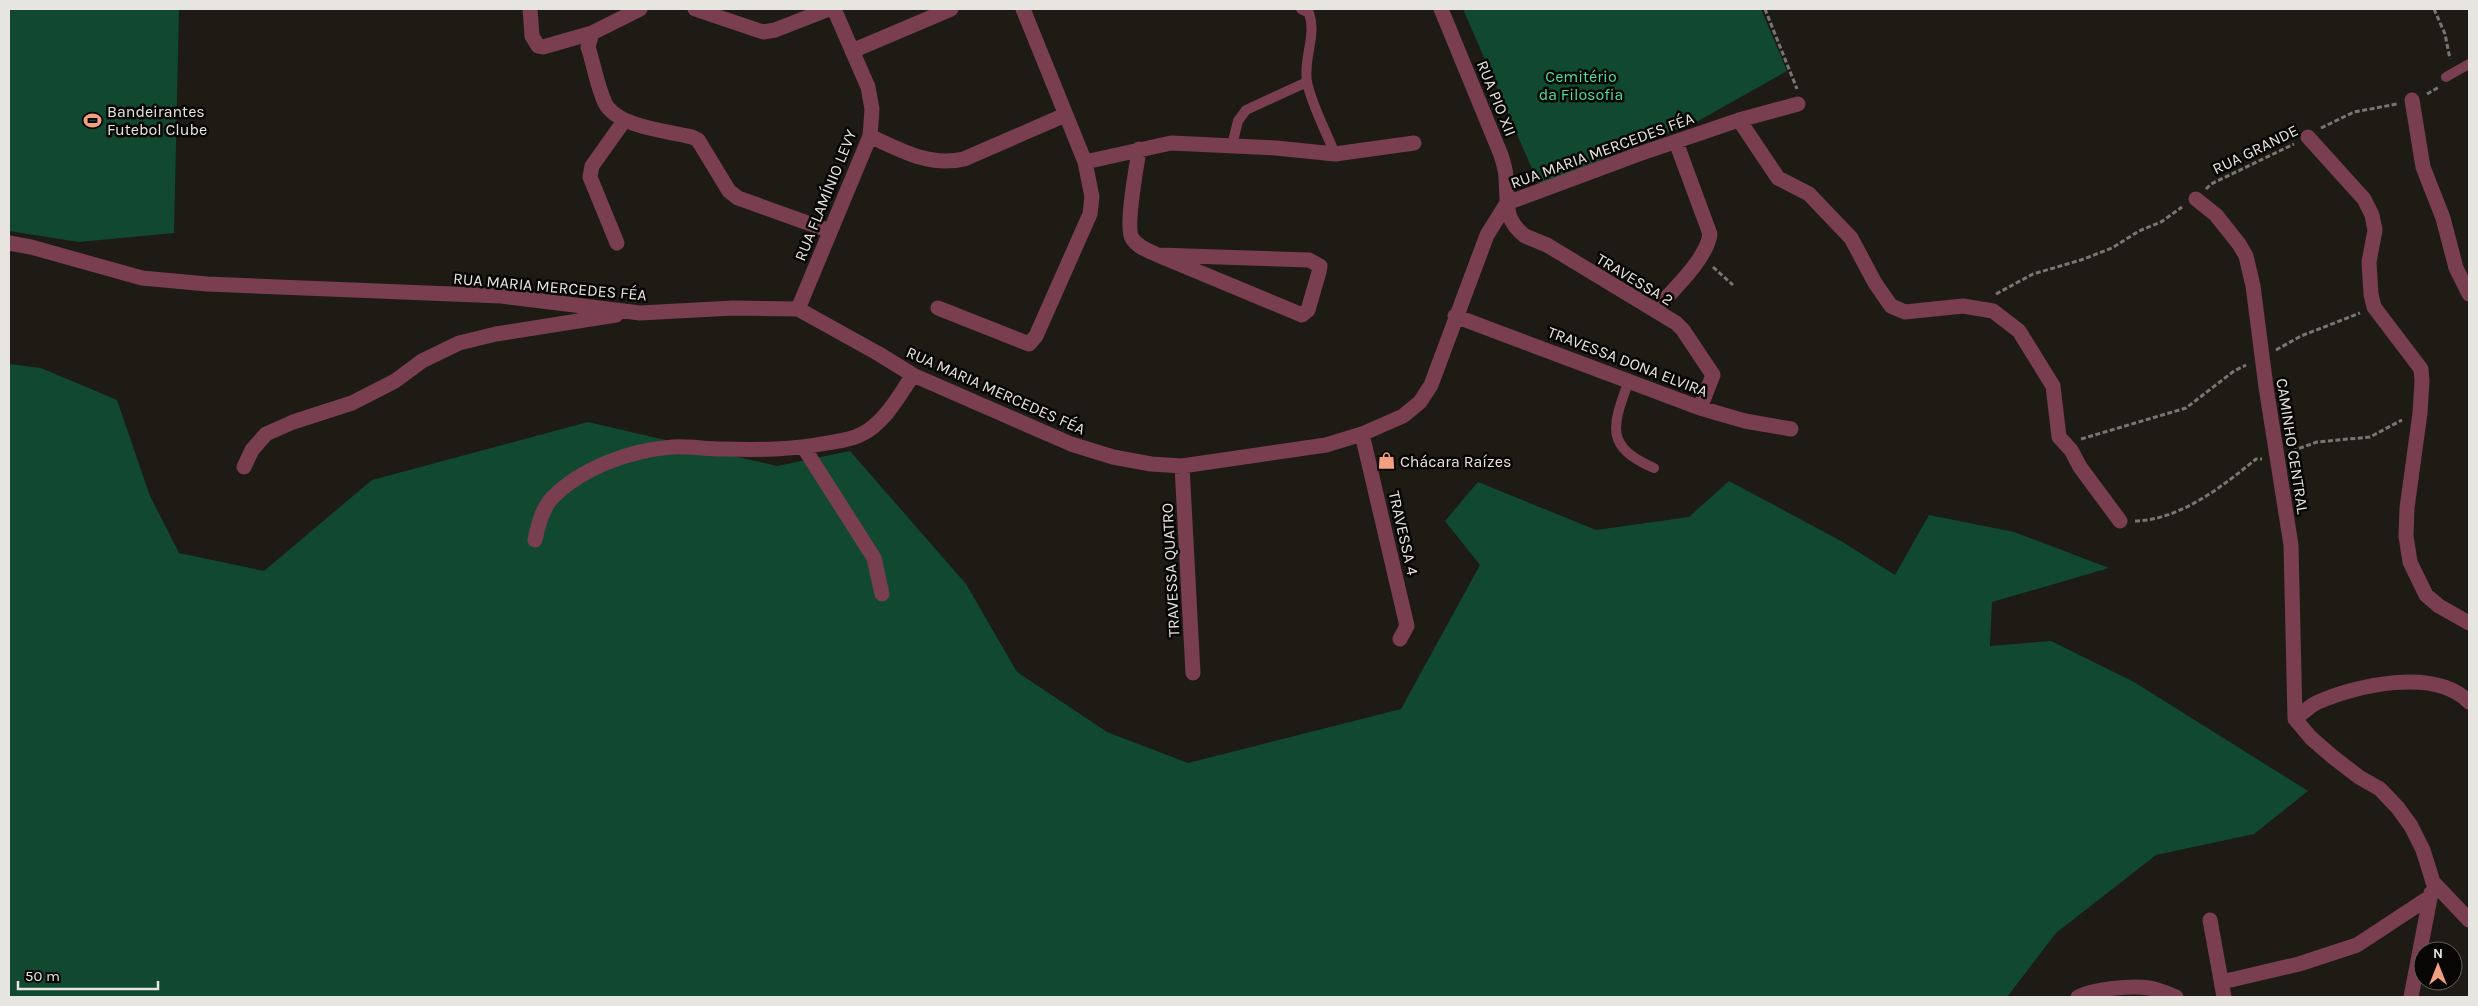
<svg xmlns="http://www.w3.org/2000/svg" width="2478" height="1006" viewBox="0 0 2478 1006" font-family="Karla,sans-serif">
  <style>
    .green { fill: #10492f }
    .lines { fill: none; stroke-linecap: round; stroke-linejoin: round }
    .path { stroke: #787670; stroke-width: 3; stroke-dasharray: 5 2.5; stroke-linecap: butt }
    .service { stroke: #793e50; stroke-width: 10 }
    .minor { stroke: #793e50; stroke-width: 15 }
    .labels { text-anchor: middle; stroke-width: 5; stroke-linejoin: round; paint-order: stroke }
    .park-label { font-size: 16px; fill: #4edf9c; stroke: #070604 }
    .street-label { font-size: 16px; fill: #e6e5e0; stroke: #070604 }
    .poi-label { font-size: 16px; fill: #e6e5e0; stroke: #070604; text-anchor: start }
  </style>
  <rect width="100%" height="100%" fill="#1d1b14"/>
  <path class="green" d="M9,9H179L174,233L79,242L9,231Z
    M1463,9H1761L1787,71L1698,121L1539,185Z
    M9,364L41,368L117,400L150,496L179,553L264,571L372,480L588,422L777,466L850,451L966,584L1017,672L1107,732L1188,763L1401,709L1480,565L1445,521L1478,482L1596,530L1689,517L1729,481L1841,541L1895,575L1929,515L2014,532L2109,568L1992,602L1990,646L2051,641L2134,682L2308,791L2254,834L2156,855L2056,933L2007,997H9Z"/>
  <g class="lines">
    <path class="path" d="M1765,9L1797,89
      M2434,9L2445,34L2450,59
      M2427,94L2439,87
      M2321,128L2354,112L2397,104
      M2206,189L2211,184L2294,144
      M1713,267L1733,285
      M1996,294L2033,274L2081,260L2112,248L2139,231L2161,222L2182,207
      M2276,350L2301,336L2360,313
      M2081,439L2186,408L2234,371L2246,365
      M2292,451L2317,442L2370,437L2402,420
      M2135,521C2180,520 2223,486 2256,459H2262"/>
    <path class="service" d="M1301,9L1309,13C1317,36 1303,58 1307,82C1312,106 1326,131 1335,154
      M2446,77L2469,64
      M1232,145L1238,121L1246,110L1307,82
      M1629,380C1613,425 1603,446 1654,468"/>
    <path class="minor" d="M530,9L532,36L538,46L543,47L592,33
      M640,9L592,33L588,47C594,65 597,86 605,103C617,127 668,131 692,137L698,140L729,191L738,198L830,231
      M695,9L763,32L775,30L829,9
      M1441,9L1501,155C1503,162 1506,170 1506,178C1508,203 1503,219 1525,236L1547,245L1676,323L1683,330L1713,375L1700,408
      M852,51L951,9
      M2412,100L2423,167L2443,218L2456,268L2469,294
      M1739,120L1778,178L1809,194L1851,238L1875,283L1891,306L1905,312L1963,306L1993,311L2019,331L2053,386L2059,437L2071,450L2080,467L2120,521
      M870,136C900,150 929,167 964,159L1065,115
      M2308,137L2364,199L2372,215L2375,230L2369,262L2371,294L2374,307L2421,369L2422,381L2420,413L2407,508L2406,536L2410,562L2426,595L2439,606L2469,623
      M1139,149C1137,166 1125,226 1132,238C1137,247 1149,251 1158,255L1309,260L1320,266L1319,272L1308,310L1302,315L1158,255
      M1085,162L1171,143L1276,148L1335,154L1414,143
      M2196,199L2216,215L2239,244L2246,256L2253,286L2266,387L2291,545L2295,719
      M9,243L31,247L142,278L207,284L501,296L640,313L733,308L798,309L879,354L913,375L1071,444L1113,457L1151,464L1182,466L1326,445L1362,434L1403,416L1420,402L1431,385L1487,235L1507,203L1639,154L1739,120L1798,104
      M617,243L590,177L592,166L624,121
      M938,308L1029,344L1036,336L1090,214L1092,197L1085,162L1023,9
      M798,309L870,136L872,109L868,87L834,9
      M1655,310C1672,291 1707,259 1710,234L1676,142
      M1455,316L1700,408L1745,421L1791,429
      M1362,434L1407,626L1400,639
      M804,448L874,558L882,594
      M1182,466L1193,673
      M244,467L252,450L266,434L293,422L352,403L395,381L422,361L459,343L496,334L616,315
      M535,540C538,525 542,509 552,498C581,468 631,450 672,447C689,446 706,449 722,449C758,450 792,450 827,443C838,441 850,440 860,435C884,424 899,396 913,375
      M2295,719L2311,738L2333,757L2359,777L2380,789L2398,808L2411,826L2423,850L2433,882L2469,920
      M2295,719C2301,714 2309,707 2316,703C2356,685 2435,667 2469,702
      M2210,920L2224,997
      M2222,982L2299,964L2357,945L2430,897
      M2078,997C2093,989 2132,985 2149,988C2158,989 2168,994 2176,997
      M2411,997L2431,893"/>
  </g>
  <defs>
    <symbol id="stadium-bare" viewBox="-9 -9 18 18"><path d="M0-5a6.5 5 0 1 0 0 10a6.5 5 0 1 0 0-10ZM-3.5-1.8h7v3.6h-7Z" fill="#f2a07f" stroke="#070604" stroke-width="2.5" paint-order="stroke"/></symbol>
    <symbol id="shop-bare" viewBox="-9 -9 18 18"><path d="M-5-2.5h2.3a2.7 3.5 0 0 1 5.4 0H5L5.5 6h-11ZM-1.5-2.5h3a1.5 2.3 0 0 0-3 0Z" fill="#f2a07f" stroke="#070604" stroke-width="2.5" paint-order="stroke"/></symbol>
  </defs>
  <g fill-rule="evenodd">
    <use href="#stadium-bare" x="80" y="108" width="25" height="25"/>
    <use href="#shop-bare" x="1374" y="448" width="25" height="25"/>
  </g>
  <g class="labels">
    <g class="park-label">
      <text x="1581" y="82">Cemitério<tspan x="1581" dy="18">da Filosofia</tspan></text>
    </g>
    <g class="street-label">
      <text transform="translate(1497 98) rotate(68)" y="6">RUA PIO XII</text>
      <text transform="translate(2255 149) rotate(-26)" y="6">RUA GRANDE</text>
      <text transform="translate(1602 150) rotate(-20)" y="6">RUA MARIA MERCEDES FÉA</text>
      <text transform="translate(825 195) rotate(-68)" y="6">RUA FLAMÍNIO LEVY</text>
      <text transform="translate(1635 279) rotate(31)" y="6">TRAVESSA 2</text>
      <text transform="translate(550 286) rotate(5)" y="6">RUA MARIA MERCEDES FÉA</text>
      <text transform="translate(1628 361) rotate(21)" y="6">TRAVESSA DONA ELVIRA</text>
      <text transform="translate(996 390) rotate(24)" y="6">RUA MARIA MERCEDES FÉA</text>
      <text transform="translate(2293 446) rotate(81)" y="6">CAMINHO CENTRAL</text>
      <text transform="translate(1404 533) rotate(77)" y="6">TRAVESSA 4</text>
      <text transform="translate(1170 570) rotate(-93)" y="6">TRAVESSA QUATRO</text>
    </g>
    <g class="poi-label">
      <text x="107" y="117">Bandeirantes<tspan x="107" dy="18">Futebol Clube</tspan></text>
      <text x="1400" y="467">Chácara Raízes</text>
    </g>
  </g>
  <rect width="2478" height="1006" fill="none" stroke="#e6e5e0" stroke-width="20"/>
  <g transform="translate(2438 966)"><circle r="24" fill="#070604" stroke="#605f5c"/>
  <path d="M0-4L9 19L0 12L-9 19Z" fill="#f2a07f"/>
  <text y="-8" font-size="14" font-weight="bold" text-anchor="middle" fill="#e6e5e0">N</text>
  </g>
  <path d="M18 981v8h140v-8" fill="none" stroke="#e6e5e0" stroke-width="2.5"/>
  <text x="25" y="981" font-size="15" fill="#e6e5e0" stroke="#070604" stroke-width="4" paint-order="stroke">50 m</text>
</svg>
